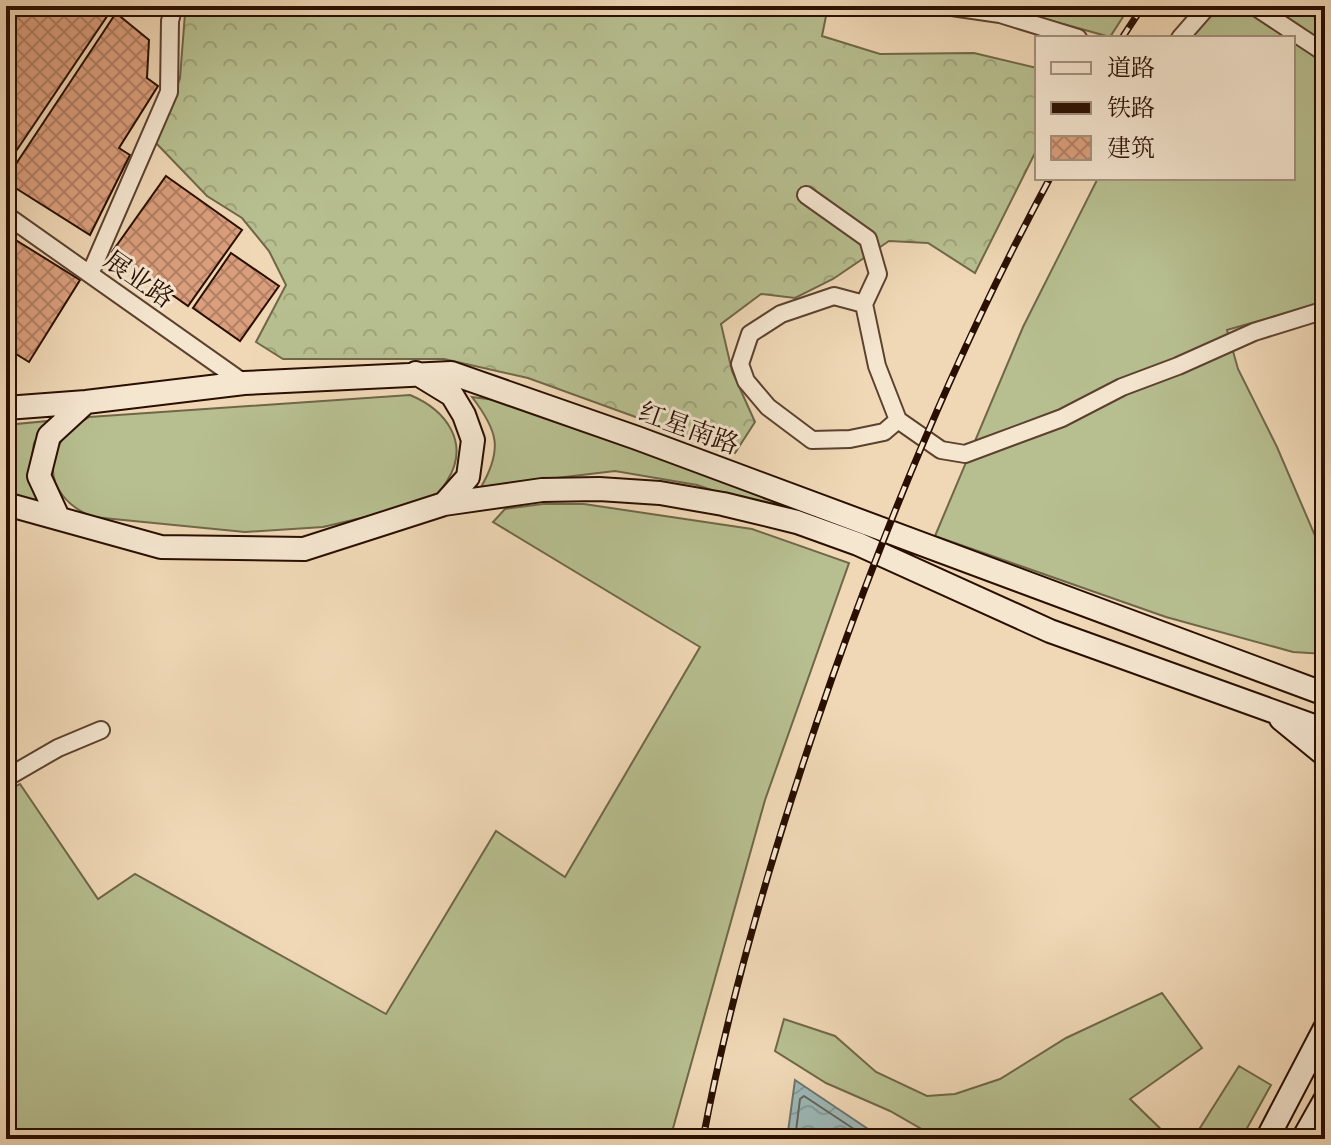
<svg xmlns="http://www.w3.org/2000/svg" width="1331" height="1145" viewBox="0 0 1331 1145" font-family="Cardo,'Noto Serif SC',serif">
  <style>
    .grass { fill: #b7bf90; stroke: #706748; stroke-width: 2 }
    .forest { fill: url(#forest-crowns); stroke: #706748; stroke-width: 2 }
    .water { fill: url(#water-waves); stroke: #6f746e; stroke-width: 2 }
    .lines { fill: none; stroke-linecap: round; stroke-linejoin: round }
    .shore { stroke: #64645c; stroke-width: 2 }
    .building { fill: url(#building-cross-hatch); stroke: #2a0f00; stroke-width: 2 }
    .minor-casing { stroke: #5c412e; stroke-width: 20 }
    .secondary-casing { stroke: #2a0f00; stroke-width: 26 }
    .minor { stroke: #f5e6d0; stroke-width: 16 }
    .secondary { stroke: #f5e6d0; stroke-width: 22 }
    .rail-casing { stroke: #2a0f00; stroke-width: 7 }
    .rail { stroke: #f5e6d0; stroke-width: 4; stroke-dasharray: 12; stroke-linecap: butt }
    .labels { text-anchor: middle; stroke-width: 6; stroke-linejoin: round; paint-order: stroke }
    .street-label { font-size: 26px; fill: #2a0f00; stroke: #f5e6d0 }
  </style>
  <defs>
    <pattern id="forest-crowns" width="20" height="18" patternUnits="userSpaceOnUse" patternTransform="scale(2)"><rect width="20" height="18" fill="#b7bf90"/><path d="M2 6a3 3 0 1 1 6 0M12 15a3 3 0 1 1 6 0" fill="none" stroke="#9ea37a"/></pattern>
    <pattern id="water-waves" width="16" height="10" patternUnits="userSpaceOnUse" patternTransform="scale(2)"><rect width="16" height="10" fill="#9db8b7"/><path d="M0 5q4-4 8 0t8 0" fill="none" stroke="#879d9c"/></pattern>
    <pattern id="building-cross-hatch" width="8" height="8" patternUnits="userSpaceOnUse" patternTransform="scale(2)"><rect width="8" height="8" fill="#db9f7d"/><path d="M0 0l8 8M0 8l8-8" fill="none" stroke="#b28064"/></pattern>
  </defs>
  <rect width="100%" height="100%" fill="#f0d8b6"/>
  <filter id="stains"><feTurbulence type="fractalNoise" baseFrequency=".0025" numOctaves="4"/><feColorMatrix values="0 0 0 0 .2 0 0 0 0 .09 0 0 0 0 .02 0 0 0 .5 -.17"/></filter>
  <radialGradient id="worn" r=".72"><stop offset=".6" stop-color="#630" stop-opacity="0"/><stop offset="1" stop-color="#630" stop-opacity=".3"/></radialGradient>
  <path class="grass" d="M999,6H1130L1110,37Z
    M1205,6H1325V302L1227,330L1238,369L1277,447L1325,559V654L1293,652L1166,617L935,536L1023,327L1098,178H1293V38H1185Z
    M410,395C446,410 471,443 447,481C441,491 436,497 425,503L323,527L245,532L93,517C40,496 40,443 89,417Z
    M472,397L503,401L618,437L867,534L864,542L697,485L615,471L481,487C503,449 498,431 472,397Z
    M48,421L34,443L28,481L46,507L6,495V425Z
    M543,504H584L752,529L849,563L765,800L670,1139H6V791L20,784L98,899L135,874L386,1014L496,831L565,877L700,647L493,522L505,509Z
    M1162,993L1202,1048L1130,1099L1171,1139H939L890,1111L826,1083L775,1051L784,1019L835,1036L876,1072L927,1096L955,1094L1000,1079L1066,1038Z
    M1239,1066L1271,1085L1241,1139H1193Z"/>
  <path class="forest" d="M178,6H828L822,36L880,54L974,53L1037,68V149L975,273L928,243L889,241L833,279L795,298L761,294L721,324L732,371L755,422L735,453L528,378L444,359H283L256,342L286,285L269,251L242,218L207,196L155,142L167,116L180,78L185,13Z"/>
  <path class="water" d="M795,1080L883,1139H787Z"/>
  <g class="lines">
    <path class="shore" d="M795,1139L800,1099L804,1096L869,1139"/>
  </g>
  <path class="building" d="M6,6H114L6,166Z
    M116,13L149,40L147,78L158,86L119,148L130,155L90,235L6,182V179Z
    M166,176L242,230L188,306L112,252Z
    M6,234L80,280L29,362L6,348Z
    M231,253L279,286L240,341L193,308Z"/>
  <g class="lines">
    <defs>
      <path id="minor" d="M945,6L1000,14L1078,38
        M1254,6L1325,53
        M1180,38L1208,6
        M806,195L868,239L878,274L864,304L877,366L898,420L941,450L965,454L1062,418L1122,387L1178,366L1254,332L1325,310
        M6,215L244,383
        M90,274L169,92L170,21L174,6
        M864,304L834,296L781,314L750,334L740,364L746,381L768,407L812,440L850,439L884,432L898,420
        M6,778L58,748L101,730"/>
      <path id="secondary" d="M416,373L452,395L464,415L473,440L468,477L444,504
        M6,408L86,402L244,383L451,373L637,438L1325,694
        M6,504L161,547L304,549L444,504L542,490L599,489L660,493L723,504L797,522L858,544L1050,631L1325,730
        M58,517L39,476L49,436L86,402
        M1281,719L1325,755
        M1267,1139L1325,1028
        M1303,1139L1325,1100"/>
    </defs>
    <use href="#minor" class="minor-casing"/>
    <use href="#secondary" class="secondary-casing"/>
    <use href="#minor" class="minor"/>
    <use href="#secondary" class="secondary"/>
    <defs>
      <path id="rail" d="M1122,38L1143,6
        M703,1139C732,984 780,827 832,678C893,506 963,339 1050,178"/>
    </defs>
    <use href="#rail" class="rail-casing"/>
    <use href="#rail" class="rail"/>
  </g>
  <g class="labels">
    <g class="street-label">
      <text transform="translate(139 279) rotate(35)" y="9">展业路</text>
      <text transform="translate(689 428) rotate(20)" y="9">红星南路</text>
    </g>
  </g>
  <rect width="1331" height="1145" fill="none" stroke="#f0d8b6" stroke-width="32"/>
  <rect x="8" y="8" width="1315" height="1129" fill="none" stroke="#2a0f00" stroke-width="4"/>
  <rect x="16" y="16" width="1299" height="1113" fill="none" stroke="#2a0f00" stroke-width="2"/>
  <rect x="1035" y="36" width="260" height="144" fill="#f5e6d0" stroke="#a4907d" stroke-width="2"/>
  <rect x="1051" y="62" width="40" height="12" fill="#f5e6d0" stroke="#a4907d" stroke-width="2"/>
  <text x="1107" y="76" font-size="24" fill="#2a0f00">道路</text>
  <rect x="1051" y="102" width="40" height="12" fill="#2a0f00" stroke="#a4907d" stroke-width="2"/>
  <text x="1107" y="116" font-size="24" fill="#2a0f00">铁路</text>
  <rect x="1051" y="136" width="40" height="24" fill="url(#building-cross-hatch)" stroke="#a4907d" stroke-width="2"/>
  <text x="1107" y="156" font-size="24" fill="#2a0f00">建筑</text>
  <rect width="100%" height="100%" filter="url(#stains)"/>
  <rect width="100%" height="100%" fill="url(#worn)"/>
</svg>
